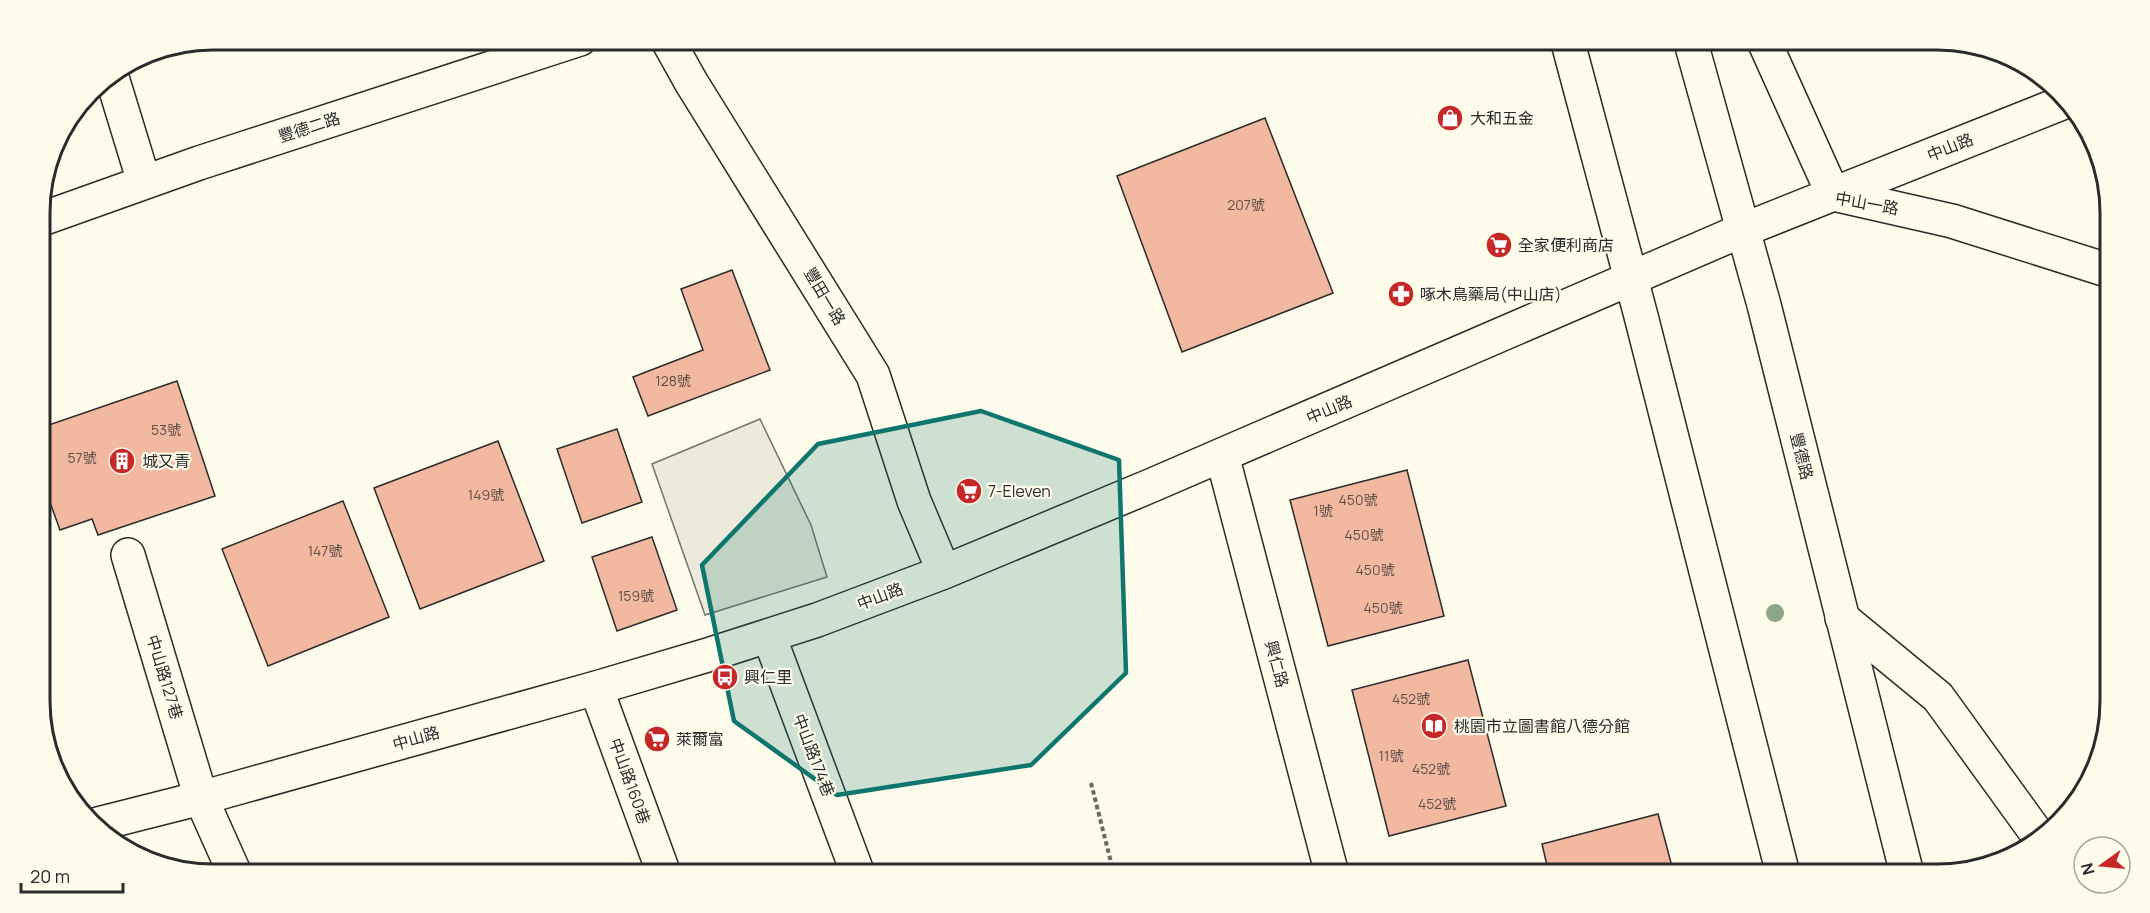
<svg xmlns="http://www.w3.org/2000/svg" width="2150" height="913" viewBox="0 0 2150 913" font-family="Manrope,'Noto Sans TC',sans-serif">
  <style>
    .parking { fill: #eceadb; stroke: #74746e; stroke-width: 1.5 }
    .building { fill: #f2b8a0; stroke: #2b2b2b; stroke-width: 1.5 }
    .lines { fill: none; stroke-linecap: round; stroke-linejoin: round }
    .minor-casing { stroke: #2b2b2b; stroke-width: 36 }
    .major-casing { stroke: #2b2b2b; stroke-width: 36 }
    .path { stroke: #6a6964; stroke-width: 4; stroke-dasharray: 4.5 3; stroke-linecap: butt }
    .minor { stroke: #fdfbea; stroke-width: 33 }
    .major { stroke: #fdfbea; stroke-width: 33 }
    .tree { fill: #8ea78a }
    .marked { fill: #0f766e; fill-opacity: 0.2; stroke: #0f766e; stroke-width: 4.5; stroke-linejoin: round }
    .labels { text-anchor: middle; stroke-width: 4.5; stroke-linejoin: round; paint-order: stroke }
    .number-label { font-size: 14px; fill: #5d4e48 }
    .poi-label { font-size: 16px; fill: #2b2b2b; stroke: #fdfbea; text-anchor: start }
    .street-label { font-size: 16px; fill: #2b2b2b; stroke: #fdfbea }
    .rim { fill: none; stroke: #2b2b2b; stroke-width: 3 }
  </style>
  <rect width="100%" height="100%" fill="#fdfbea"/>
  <path class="parking" d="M760,419L811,525L827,577L705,615L652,464Z"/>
  <path class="building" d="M1265,118L1333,293L1182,352L1117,176Z
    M65,125L67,133L57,137V135Z
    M732,270L770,370L648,416L633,377L703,350L681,289Z
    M177,381L215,496L98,535L92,519L60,530L47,494L40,496V428Z
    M617,429L642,502L582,523L557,449Z
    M498,441L544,561L420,609L374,488Z
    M1407,470L1444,616L1328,646L1290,500Z
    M343,501L389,617L268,666L222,549Z
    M652,537L677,610L617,631L592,557Z
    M1468,660L1506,806L1389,836L1352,690Z
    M1658,814L1674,874H1549L1542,844Z"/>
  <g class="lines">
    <defs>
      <path id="minor" d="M667,39L691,82L873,375L914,501L944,572
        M1763,39L1833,194
        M111,74L144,182
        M1833,194L1952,221L2110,271
        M39,220L199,163L580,39
        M1222,455L1332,874
        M128,555L201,798L235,874
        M1842,618L1938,697L2040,838
        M769,636L858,874
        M596,688L664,874
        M98,824L201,798L596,688L711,654L817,620L944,572L1150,486L1743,230L2067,101"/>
      <path id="major" d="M1567,39L1641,316L1783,874
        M1690,39L1764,305L1907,874"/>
    </defs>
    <use href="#minor" class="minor-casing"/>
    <use href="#major" class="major-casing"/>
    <path class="path" d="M1091,783L1114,874"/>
    <use href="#minor" class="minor"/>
    <use href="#major" class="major"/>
  </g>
  <circle class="tree" cx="1775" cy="613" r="9"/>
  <path class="marked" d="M981,411L1119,460L1126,673L1031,765L837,795L734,721L702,565L818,444Z"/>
  <defs>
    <symbol id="shop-disc" viewBox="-11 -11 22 22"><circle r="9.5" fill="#c62828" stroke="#fdfbea"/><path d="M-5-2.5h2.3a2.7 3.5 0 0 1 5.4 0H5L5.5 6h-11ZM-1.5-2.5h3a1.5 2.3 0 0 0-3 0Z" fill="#fff"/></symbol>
    <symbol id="supermarket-disc" viewBox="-11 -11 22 22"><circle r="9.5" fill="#c62828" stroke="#fdfbea"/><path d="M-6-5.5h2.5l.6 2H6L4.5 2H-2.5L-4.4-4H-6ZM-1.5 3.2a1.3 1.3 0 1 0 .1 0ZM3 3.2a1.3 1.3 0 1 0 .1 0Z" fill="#fff"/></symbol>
    <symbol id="pharmacy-disc" viewBox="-11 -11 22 22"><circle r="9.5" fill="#c62828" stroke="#fdfbea"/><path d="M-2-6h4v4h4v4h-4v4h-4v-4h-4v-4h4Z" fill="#fff"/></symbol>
    <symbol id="building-disc" viewBox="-11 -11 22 22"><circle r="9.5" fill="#c62828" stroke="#fdfbea"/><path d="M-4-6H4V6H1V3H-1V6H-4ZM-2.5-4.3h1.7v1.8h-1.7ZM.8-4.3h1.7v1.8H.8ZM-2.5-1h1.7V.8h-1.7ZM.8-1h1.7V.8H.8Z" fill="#fff"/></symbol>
    <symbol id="bus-disc" viewBox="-11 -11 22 22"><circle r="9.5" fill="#c62828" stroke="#fdfbea"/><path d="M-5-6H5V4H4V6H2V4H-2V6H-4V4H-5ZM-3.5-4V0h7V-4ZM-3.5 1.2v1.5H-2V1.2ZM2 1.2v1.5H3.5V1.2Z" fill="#fff"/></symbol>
    <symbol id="library-disc" viewBox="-11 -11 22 22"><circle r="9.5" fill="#c62828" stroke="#fdfbea"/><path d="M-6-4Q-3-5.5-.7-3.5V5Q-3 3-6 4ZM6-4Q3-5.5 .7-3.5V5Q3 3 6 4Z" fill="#fff"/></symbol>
  </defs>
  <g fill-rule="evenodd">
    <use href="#shop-disc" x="1435" y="103" width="30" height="30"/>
    <use href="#supermarket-disc" x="1484" y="230" width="30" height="30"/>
    <use href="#pharmacy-disc" x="1386" y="279" width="30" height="30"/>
    <use href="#building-disc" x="107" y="446" width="30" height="30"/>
    <use href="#supermarket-disc" x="954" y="476" width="30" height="30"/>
    <use href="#bus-disc" x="710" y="662" width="30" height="30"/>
    <use href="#library-disc" x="1419" y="711" width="30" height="30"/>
    <use href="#supermarket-disc" x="642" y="724" width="30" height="30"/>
  </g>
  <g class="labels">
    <g class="number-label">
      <text x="1246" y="210">207號</text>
      <text x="673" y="386">128號</text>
      <text x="166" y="435">53號</text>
      <text x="82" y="463">57號</text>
      <text x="486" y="500">149號</text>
      <text x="1358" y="505">450號</text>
      <text x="1323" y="516">1號</text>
      <text x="1364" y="540">450號</text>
      <text x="325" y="556">147號</text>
      <text x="1375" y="575">450號</text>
      <text x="636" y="601">159號</text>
      <text x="1383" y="613">450號</text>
      <text x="1411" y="704">452號</text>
      <text x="1391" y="761">11號</text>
      <text x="1431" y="774">452號</text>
      <text x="1437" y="809">452號</text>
    </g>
    <g class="poi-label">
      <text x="1470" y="124">大和五金</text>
      <text x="1518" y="251">全家便利商店</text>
      <text x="1420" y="300">啄木鳥藥局(中山店)</text>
      <text x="142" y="467">城又青</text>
      <text x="988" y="497">7-Eleven</text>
      <text x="744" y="683">興仁里</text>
      <text x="1454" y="732">桃園市立圖書館八德分館</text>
      <text x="676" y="745">萊爾富</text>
    </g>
    <g class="street-label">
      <text transform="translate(309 127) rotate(-18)" y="6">豐德二路</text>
      <text transform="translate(1950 147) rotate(-22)" y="6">中山路</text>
      <text transform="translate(1867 203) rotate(10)" y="6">中山一路</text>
      <text transform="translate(825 296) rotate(59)" y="6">豐田一路</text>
      <text transform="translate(1329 409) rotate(-23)" y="6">中山路</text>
      <text transform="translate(1802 456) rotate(76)" y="6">豐德路</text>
      <text transform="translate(880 596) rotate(-21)" y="6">中山路</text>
      <text transform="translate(1277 664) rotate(75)" y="6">興仁路</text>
      <text transform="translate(165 677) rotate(73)" y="6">中山路127巷</text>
      <text transform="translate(416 738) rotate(-16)" y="6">中山路</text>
      <text transform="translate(814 755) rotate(69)" y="6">中山路174巷</text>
      <text transform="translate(630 781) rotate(70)" y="6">中山路160巷</text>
    </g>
  </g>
  <path d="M0 0H2150V913H0ZM213 50H1937A163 163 0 0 1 2100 213V701A163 163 0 0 1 1937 864H213A163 163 0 0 1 50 701V213A163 163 0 0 1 213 50Z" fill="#fdfbea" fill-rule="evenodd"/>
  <path class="rim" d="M213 50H1937A163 163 0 0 1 2100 213V701A163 163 0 0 1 1937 864H213A163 163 0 0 1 50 701V213A163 163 0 0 1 213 50Z"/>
  <g transform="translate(2102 865) rotate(255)"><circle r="28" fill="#fdfbea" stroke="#a9a89e" stroke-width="1.5"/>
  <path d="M0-4.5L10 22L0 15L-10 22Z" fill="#c62828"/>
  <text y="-9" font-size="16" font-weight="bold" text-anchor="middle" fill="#2b2b2b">N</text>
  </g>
  <path d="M21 883v9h102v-9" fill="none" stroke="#2b2b2b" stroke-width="3"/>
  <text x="30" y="883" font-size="18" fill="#2b2b2b" stroke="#fdfbea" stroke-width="4.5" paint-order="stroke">20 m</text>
</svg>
